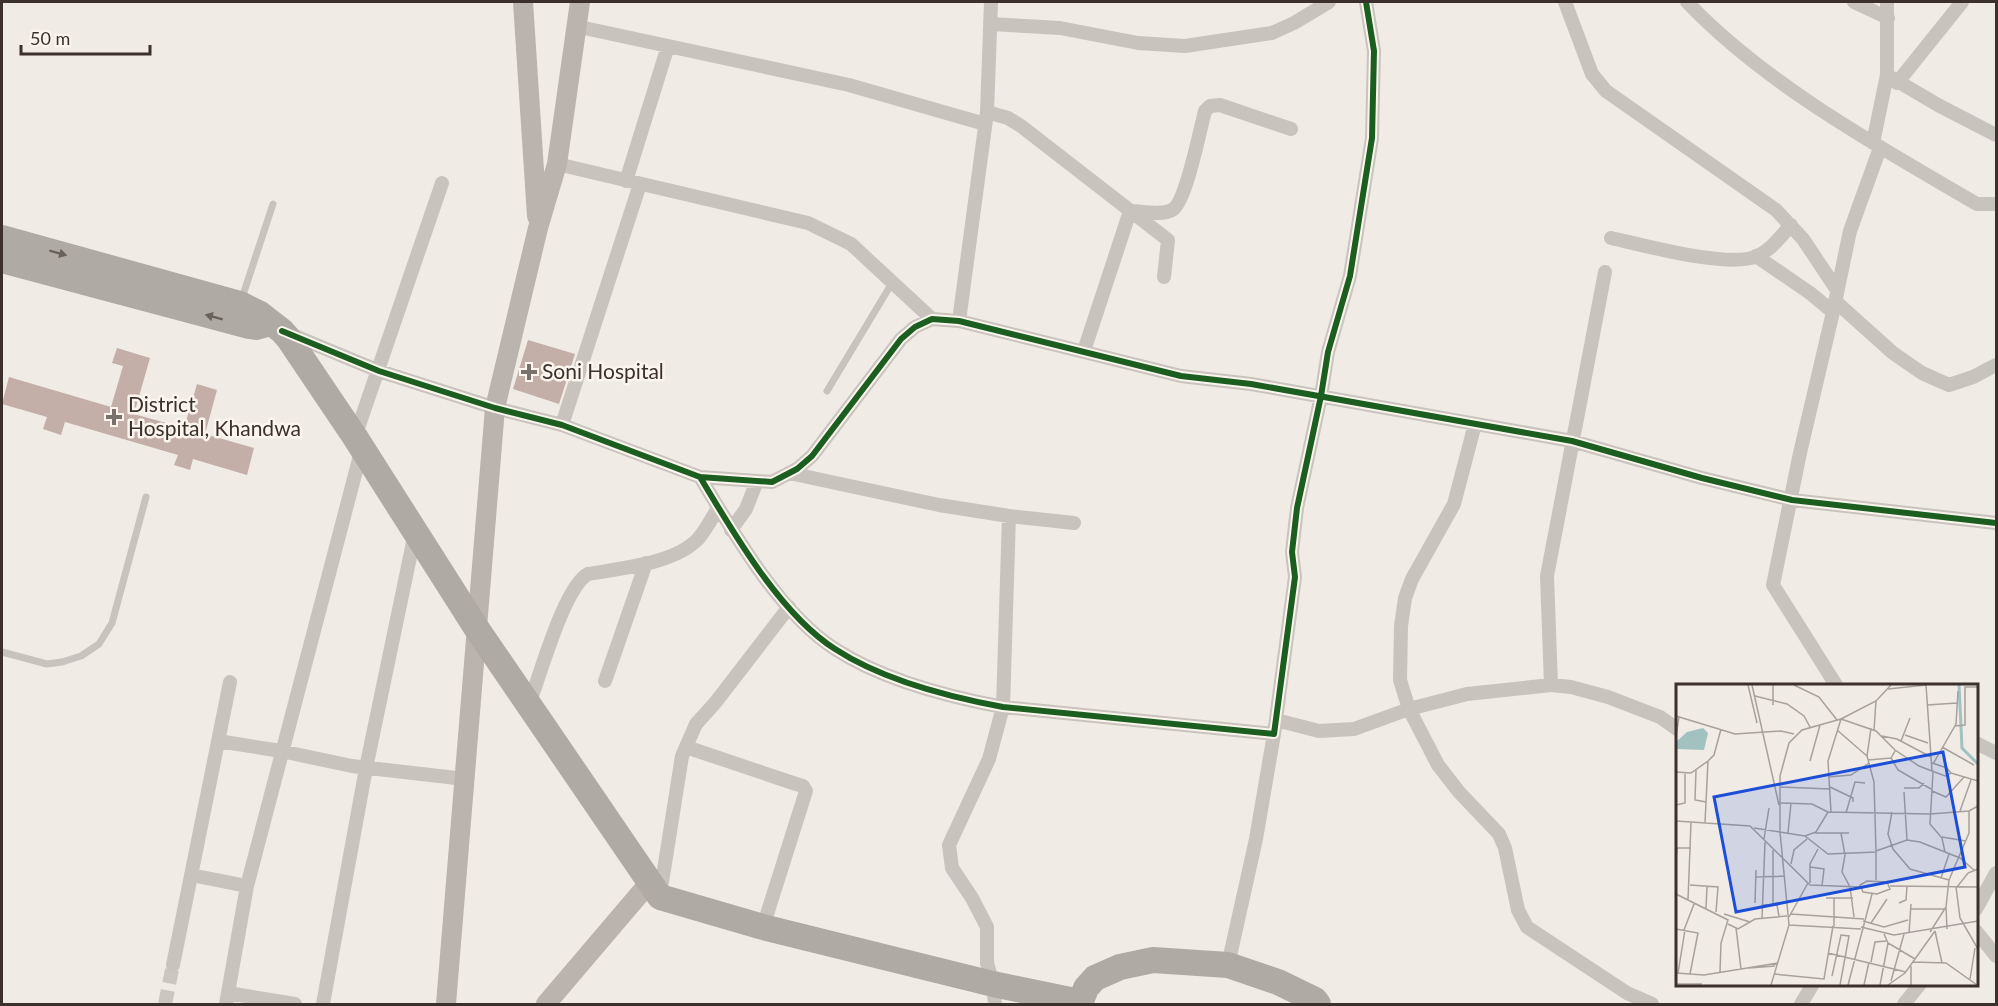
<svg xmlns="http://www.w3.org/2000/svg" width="1998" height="1006" viewBox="0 0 1998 1006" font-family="Lato,sans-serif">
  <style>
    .building { fill: #c3afa7 }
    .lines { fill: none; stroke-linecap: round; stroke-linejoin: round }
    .street-tunnel { stroke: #ccc6c0; stroke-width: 14; stroke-dasharray: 14 7; stroke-linecap: butt }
    .lane { stroke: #c9c3be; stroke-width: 7 }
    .street { stroke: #c9c3be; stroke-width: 14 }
    .secondary { stroke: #bab3ae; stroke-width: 20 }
    .highway { stroke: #afaaa4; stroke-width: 26 }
    .cycleway-casing { stroke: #fbf5ee; stroke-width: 10 }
    .cycleway { stroke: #1b5e20; stroke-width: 6 }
    .oneway { fill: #69615b }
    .poi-dot { fill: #7a716c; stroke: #fbf5ee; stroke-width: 2 }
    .labels { text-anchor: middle; stroke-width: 5; stroke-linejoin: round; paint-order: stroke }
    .poi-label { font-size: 21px; fill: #3b302b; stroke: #fbf5ee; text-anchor: start }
    .inset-river { fill: none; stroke: #a1c2c1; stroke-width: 3 }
    .inset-road { fill: none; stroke: #a8a09b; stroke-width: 1.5 }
    .view { fill: #1d4ed8; fill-opacity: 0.15; stroke: #1d4ed8; stroke-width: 3 }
    .inset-edge { fill: none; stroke: #3b302b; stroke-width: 3 }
  </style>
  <rect width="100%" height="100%" fill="#f0ebe5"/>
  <path class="building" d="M528,340L575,354L559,404L513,389Z
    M117,348L150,358L134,414L184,428L197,384L217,390L205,434L254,448L247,475L193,459L190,470L174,465L178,455L65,422L61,435L43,429L47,417L2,404L9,377L111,407L123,366L112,363Z"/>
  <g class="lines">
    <path class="street-tunnel" d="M165,1004L173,965"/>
    <path class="lane" d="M242,298L273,204
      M827,391L892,283
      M2,652L47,664L62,662L81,656L99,644L112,623L146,497"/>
    <path class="street" d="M1565,2L1592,74L1606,91L1776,210L1803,239L1837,290
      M1687,2C1765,84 1879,147 1977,204H1996
      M1854,2L1888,18
      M990,24L1060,28L1138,43L1185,46L1272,33L1294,23L1329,2
      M575,26L849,85L985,124
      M1887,75L1938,105L1996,135
      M1897,83L1962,2
      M987,112L1008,118L1021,126L1168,240L1164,277
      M1873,143L1887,75V2
      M557,164L808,223L851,244L932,319
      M626,181L668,46
      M1611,238C1643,245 1729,269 1757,256C1771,250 1781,236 1791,225
      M1756,256L1810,293L1833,312
      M1835,301L1893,353L1922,373L1949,385L1973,377L1996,365
      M959,321L987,112L991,2
      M290,334L379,371L495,408L562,425L700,477L772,482L797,469L812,456L901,339L915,327L932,319L959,321L1181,376L1251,384L1572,441L1702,478L1792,500L1996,523
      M1084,351L1130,211C1143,211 1161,216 1172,210C1186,203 1200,129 1205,111L1210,106L1220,105L1291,129
      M1475,424L1454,504L1412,579L1405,598L1401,626L1400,680L1409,709L1438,765L1459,792L1499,834L1505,848L1518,910L1527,927L1627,993L1652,1004
      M562,425L640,184
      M355,437L442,183
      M789,473L939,505L1009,516L1074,523
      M700,477C733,532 780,614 835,649C881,679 949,697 1003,707L1274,734L1295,577L1292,552L1297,508L1321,396L1328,352L1350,276L1372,138L1374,51L1366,2
      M731,530L746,509L757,481
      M605,681L646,563
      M1551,685L1547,576L1605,272
      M1836,685L1773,585L1800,453L1833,312L1850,231L1880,148
      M529,704C540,676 564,587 588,574C621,568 674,564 698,539C706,530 712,518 718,508
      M1276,720L1319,731L1354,729L1409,709L1467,694L1551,685L1571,687L1608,697L1660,717L1677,729
      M218,741L281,751L352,766L465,779
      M1976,743L1996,753
      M686,747L796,784L803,786L806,791L763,927
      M191,875L247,886
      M660,895L682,756L696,724L715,703L789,607
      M1976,909L1996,873
      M1976,931L1996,956
      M173,965L230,682
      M1228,965L1256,839L1274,734
      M228,993L295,1004
      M226,1004L247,886L362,448
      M323,1004L366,768L415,533
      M995,1004L993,984L987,963V927L972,898L952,868L949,845L989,759L1003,707L1009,516
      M1801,1004L1813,984
      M1904,1004L1920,984"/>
    <path class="secondary" d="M523,2L537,216
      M446,1004L495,408L538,228L557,164L580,2
      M546,1004L649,883"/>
    <path class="highway" d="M2,238L240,304L260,314L282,331L289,339L355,437L477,629L660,897L763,927L993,984L1080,1002
      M2,260L249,326L256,327L270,323
      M1080,1004L1086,988L1095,978L1120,967L1153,960L1228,965L1278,982L1315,1000L1318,1004"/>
    <defs>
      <path id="cycleway" d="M282,331L379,371L495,408L562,425L700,477L772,482L797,469L812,456L901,339L915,327L932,319L959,321L1181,376L1251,384L1572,441L1702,478L1792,500L1996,523
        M700,477C733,532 780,614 835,649C881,679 949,697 1003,707L1274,734L1295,577L1292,552L1297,508L1321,396L1328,352L1350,276L1372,138L1374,51L1366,2"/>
    </defs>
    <use href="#cycleway" class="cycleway-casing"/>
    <use href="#cycleway" class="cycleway"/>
  </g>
  <defs><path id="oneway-solid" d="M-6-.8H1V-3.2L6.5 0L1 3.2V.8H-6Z" transform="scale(1.5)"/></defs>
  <g class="oneway">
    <use href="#oneway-solid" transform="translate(58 253) rotate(15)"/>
    <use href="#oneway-solid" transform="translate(214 317) rotate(-165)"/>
  </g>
  <g class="poi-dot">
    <path d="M526 363h6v6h6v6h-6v6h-6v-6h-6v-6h6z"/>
    <path d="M111 408h6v6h6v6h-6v6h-6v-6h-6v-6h6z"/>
  </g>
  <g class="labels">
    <g class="poi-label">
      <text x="542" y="379">Soni Hospital</text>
      <text x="128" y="412">District<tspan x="128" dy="24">Hospital, Khandwa</tspan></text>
    </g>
  </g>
  <g transform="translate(1676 684)">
    <rect width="302" height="302" fill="#f0ebe5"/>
    <path d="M27,44L32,49L28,66L0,65V58L11,48Z" fill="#a1c2c1"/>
    <path class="inset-river" d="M283,1L286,64L302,80"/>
    <path class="inset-road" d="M72,1L81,39M76,1L103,121M118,1L143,13L161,36M250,1L256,87M212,5L250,1M79,12L111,20L128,32L134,43M97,21V1M251,21L281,19M0,32L59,50L105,47L118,50M279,42L289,41V3H302M161,46L191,72M198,46L200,17M229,51L252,59M0,52L3,33M206,52L221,55L255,73M225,57L234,34M266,63L298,81M219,67L215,74L222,86L255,105M192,76L215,74M134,77L144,41M256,79L271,84L275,89M257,80L280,40L282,7M20,86L19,116L30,118M0,88L15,89L32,77L38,71L45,45M257,88L254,140L266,154L269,168M152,93L175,91L193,79M104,103L154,105M154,103L177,114V118M228,104H243L248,99M256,107L270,113L288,93M228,108L231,156M105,119L136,120L152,128M0,121L9,119V88M284,127L295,96M155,128L152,77L165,35L200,47L219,66L243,82L269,92L275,89L302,97M216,128L212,150L217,165L234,185L273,196M170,129L179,98L189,99M0,137L74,142L134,201L184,203M29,139L32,77M78,144L129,152L140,148L152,128L254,130L293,127L302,122M112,149L115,119M139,149H173M165,149L169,171L166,188L174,203L178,233M129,152L152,170L200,168L198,98L191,72L195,44M266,153L290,157M88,155L93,124M97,166V221M200,167L231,156L244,158L284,174L298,186M0,175L1,164H15M115,180L118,166L131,155M134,183L148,185L146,202M79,193L108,192M265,194L273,170M200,196V168M191,197L211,198L214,205L201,210L187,208L184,201ZM134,199V180L142,165M14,201L42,203L40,228M214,202L302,203M280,203L284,234L302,265M281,203L292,189L302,185M0,210L52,236L45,259L44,288M150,214H177M12,216L15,138M79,219L80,186M223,219L230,216L231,202M86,221H101L103,232M270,223L271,245M30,224L31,203M235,225H269M48,230L74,238M115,230L188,235M113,233L132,199M86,234L89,158M187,237L208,243L232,236M195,239L211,215M52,240L62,245L79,235L111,232M113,241L185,245M158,242V214M185,243L218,251L302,237M60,244L65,285M0,245L22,249L14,290M8,246L18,220M259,247L266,279M254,248L270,223L273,196L293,149V127M233,249L235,220M208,250L212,259L239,275M152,269L230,288M195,278L199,258L210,257M237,278L270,279L301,301M73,284L99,282M0,289L28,291L102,279M2,289L9,246M98,290L148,295L157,242M156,292L165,251L173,252L164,301M294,295L299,264M215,297L228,250M0,300H26M95,301L113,241L104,148V92L113,59L126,46L165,35L200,17L215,1M172,301L196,210M188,301L193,278M204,301L212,259M212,301L229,289L259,247M235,301V282"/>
    <path class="view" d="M267,68L289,183L60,228L38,113Z"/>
    <rect width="302" height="302" class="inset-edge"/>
  </g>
  <rect width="1998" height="1006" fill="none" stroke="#3b302b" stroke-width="6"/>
  <path d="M21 45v9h129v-9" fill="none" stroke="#3b302b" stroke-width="3"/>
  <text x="30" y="45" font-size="18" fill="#3b302b" stroke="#fbf5ee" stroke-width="4.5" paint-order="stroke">50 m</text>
</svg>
